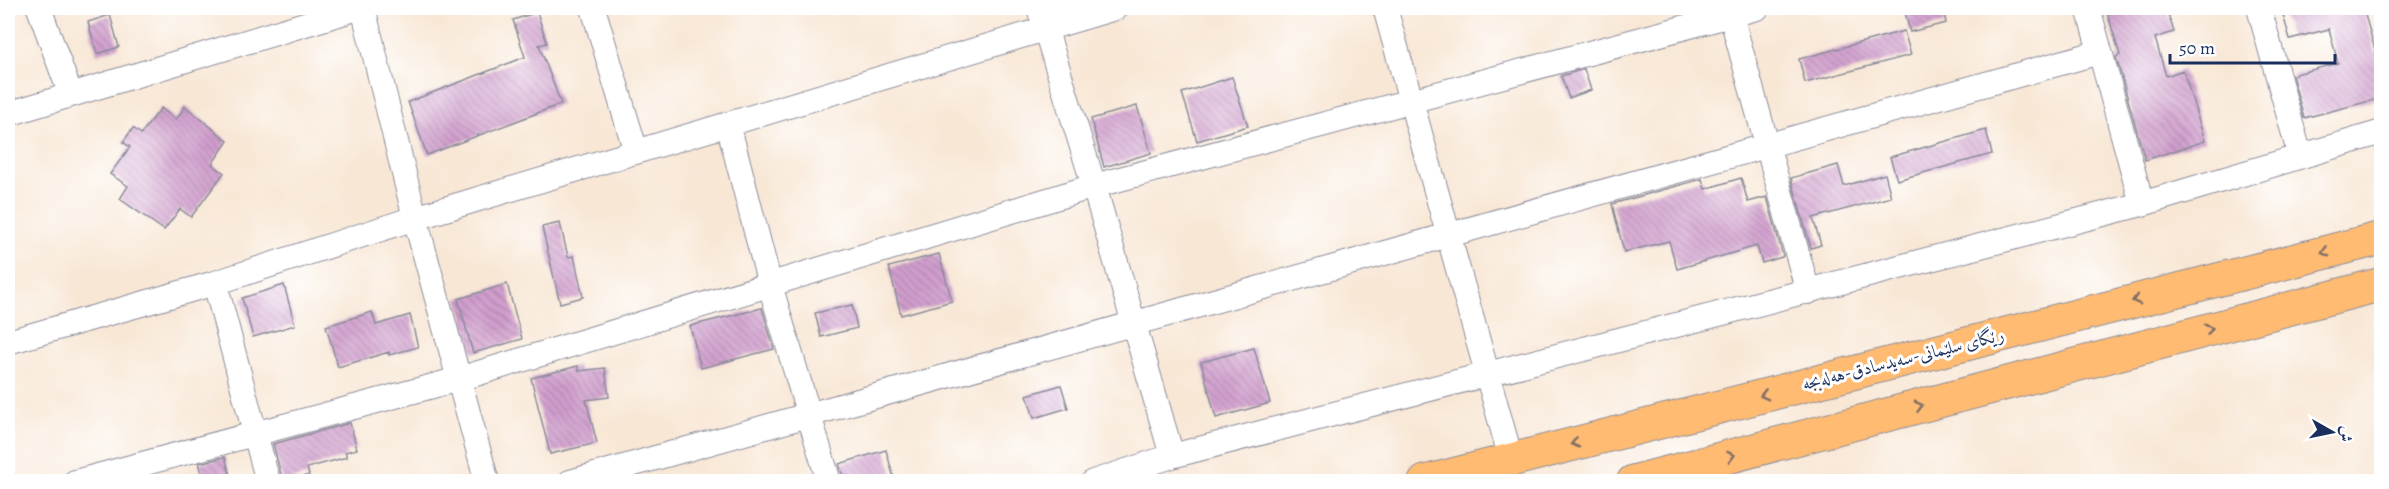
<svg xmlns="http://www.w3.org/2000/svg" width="2389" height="489" viewBox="0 0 2389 489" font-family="Alegreya,Amiri,serif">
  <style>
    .building { fill: url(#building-back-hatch) }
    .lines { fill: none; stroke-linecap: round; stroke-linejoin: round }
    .minor-casing { stroke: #8a8b9a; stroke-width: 26 }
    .highway-casing { stroke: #8a8b9a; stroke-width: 35 }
    .minor { stroke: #fff; stroke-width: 24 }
    .highway { stroke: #ffbb71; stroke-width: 33 }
    .oneway { stroke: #826e67 }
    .labels { text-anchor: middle; stroke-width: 6; stroke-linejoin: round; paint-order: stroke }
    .street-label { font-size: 18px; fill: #1b2f5e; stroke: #fff }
  </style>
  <defs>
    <pattern id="building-back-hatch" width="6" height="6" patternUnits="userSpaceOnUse" patternTransform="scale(1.5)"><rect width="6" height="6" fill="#d19ecd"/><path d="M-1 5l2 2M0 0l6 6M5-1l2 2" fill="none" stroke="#a981aa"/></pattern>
  </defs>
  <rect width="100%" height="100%" fill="#fff"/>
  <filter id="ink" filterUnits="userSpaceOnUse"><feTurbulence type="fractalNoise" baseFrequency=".0167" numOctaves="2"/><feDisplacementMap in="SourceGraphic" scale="12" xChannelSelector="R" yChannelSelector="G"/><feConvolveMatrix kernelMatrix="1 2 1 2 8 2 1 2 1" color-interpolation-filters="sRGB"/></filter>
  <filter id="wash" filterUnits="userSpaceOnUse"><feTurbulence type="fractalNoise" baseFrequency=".008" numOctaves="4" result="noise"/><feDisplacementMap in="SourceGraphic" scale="24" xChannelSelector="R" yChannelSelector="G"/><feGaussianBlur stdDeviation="1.35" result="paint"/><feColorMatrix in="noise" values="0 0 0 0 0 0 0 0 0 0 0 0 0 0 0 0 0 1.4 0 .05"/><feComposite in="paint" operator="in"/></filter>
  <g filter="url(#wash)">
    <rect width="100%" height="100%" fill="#f8e7d5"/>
    <g id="blocks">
      <path class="building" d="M1904,8H1943L1946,23L1910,32Z
        M2121,8H2166L2174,32L2155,38L2166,76L2183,70L2205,141L2145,160L2116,57L2120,55L2107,12Z
        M2281,8H2363L2376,53L2382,52V98L2304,118L2292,75L2338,63L2329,29L2290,39Z
        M537,12L547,43L539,45L561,104L427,155L408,102L525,57L513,20Z
        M110,15L119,47L97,54L88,22Z
        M1904,31L1911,55L1805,83L1799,59Z
        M1584,69L1591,90L1569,98L1561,76Z
        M1232,77L1248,126L1197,141L1182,93Z
        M185,106L228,141L212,164L224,173L191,217L180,209L164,230L120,199L128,186L110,174L130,147L123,142L133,128L141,134L161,108L176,120Z
        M1137,106L1151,153L1104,167L1091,119Z
        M1986,130L1992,154L1897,180L1890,157Z
        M1838,165L1844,186L1885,174L1891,197L1813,218L1821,245L1811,248L1791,178Z
        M1741,178L1748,202L1767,197L1783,256L1782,257L1762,263L1757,246L1677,269L1669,241L1624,252L1612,204L1702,179L1705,189Z
        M560,223L568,257L574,256L583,297L560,303L542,227Z
        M939,254L952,301L901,315L889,267Z
        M507,284L522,339L473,353L458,299Z
        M284,285L295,325L253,337L242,298Z
        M852,305L857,328L821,337L815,313Z
        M762,308L774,349L701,368L690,326Z
        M372,312L376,325L410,315L418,347L389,355V352L338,367L326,326Z
        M1254,348L1270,403L1216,418L1201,362Z
        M578,366L579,371L605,368L609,397L586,400L597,443L550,454L531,378Z
        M1061,385L1068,408L1034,418L1027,395Z
        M350,423L357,449L345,452L347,457L307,468L309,475L283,482L273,444Z
        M886,450L895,482H845L839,464Z
        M225,457L232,482H204L199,463Z"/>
    </g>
  </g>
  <g filter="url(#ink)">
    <use href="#blocks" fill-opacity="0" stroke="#8a8b9a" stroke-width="1.5"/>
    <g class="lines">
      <defs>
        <path id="minor" d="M39,8L70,93
          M363,8L415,218L487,482
          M593,8L636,152
          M1039,8L1094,186L1172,456
          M1385,8L1511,459
          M1729,8L1808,292
          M2088,8L2142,204
          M2259,8L2300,156
          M8,114L358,8
          M728,124L770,285L829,482
          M215,283L268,482
          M8,342L215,283L415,218L1115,8
          M75,482L459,379L1094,186L1757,8
          M570,482L2100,52
          M1093,482L1172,456L2142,204L2382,132"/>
        <path id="highway" d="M1425,482L2382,238
          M1633,482L2382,284"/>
      </defs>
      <use href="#minor" class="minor-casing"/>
      <use href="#highway" class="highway-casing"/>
      <use href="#minor" class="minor"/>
      <use href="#highway" class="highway"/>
    </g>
    <defs><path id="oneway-chevron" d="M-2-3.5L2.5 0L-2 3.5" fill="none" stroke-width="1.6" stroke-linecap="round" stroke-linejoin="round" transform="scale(1.5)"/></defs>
    <g class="oneway">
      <use href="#oneway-chevron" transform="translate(2325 252) rotate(166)"/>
      <use href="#oneway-chevron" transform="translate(2136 300) rotate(166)"/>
      <use href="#oneway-chevron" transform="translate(2209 329) rotate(-15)"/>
      <use href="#oneway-chevron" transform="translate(1764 395) rotate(166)"/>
      <use href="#oneway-chevron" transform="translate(1919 406) rotate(-15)"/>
      <use href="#oneway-chevron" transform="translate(1575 443) rotate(166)"/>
      <use href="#oneway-chevron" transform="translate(1731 456) rotate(-15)"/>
    </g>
  </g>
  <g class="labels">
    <g class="street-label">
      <text transform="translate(1903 359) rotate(-14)" y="6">رێگای سلێمانی-سەیدسادق-هەلەبجە</text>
    </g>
  </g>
  <rect width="2389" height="489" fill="none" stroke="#fff" stroke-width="30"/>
  <g transform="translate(2332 432) rotate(99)" stroke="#ffffff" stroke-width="4.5" paint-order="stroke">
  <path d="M0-4.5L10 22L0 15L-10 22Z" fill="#1b2f5e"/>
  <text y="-9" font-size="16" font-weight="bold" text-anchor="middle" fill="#1b2f5e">ش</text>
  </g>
  <path d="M2170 54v9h165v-9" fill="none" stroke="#1b2f5e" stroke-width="3"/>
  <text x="2179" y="54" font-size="18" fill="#1b2f5e" stroke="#ffffff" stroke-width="4.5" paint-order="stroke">50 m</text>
</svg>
